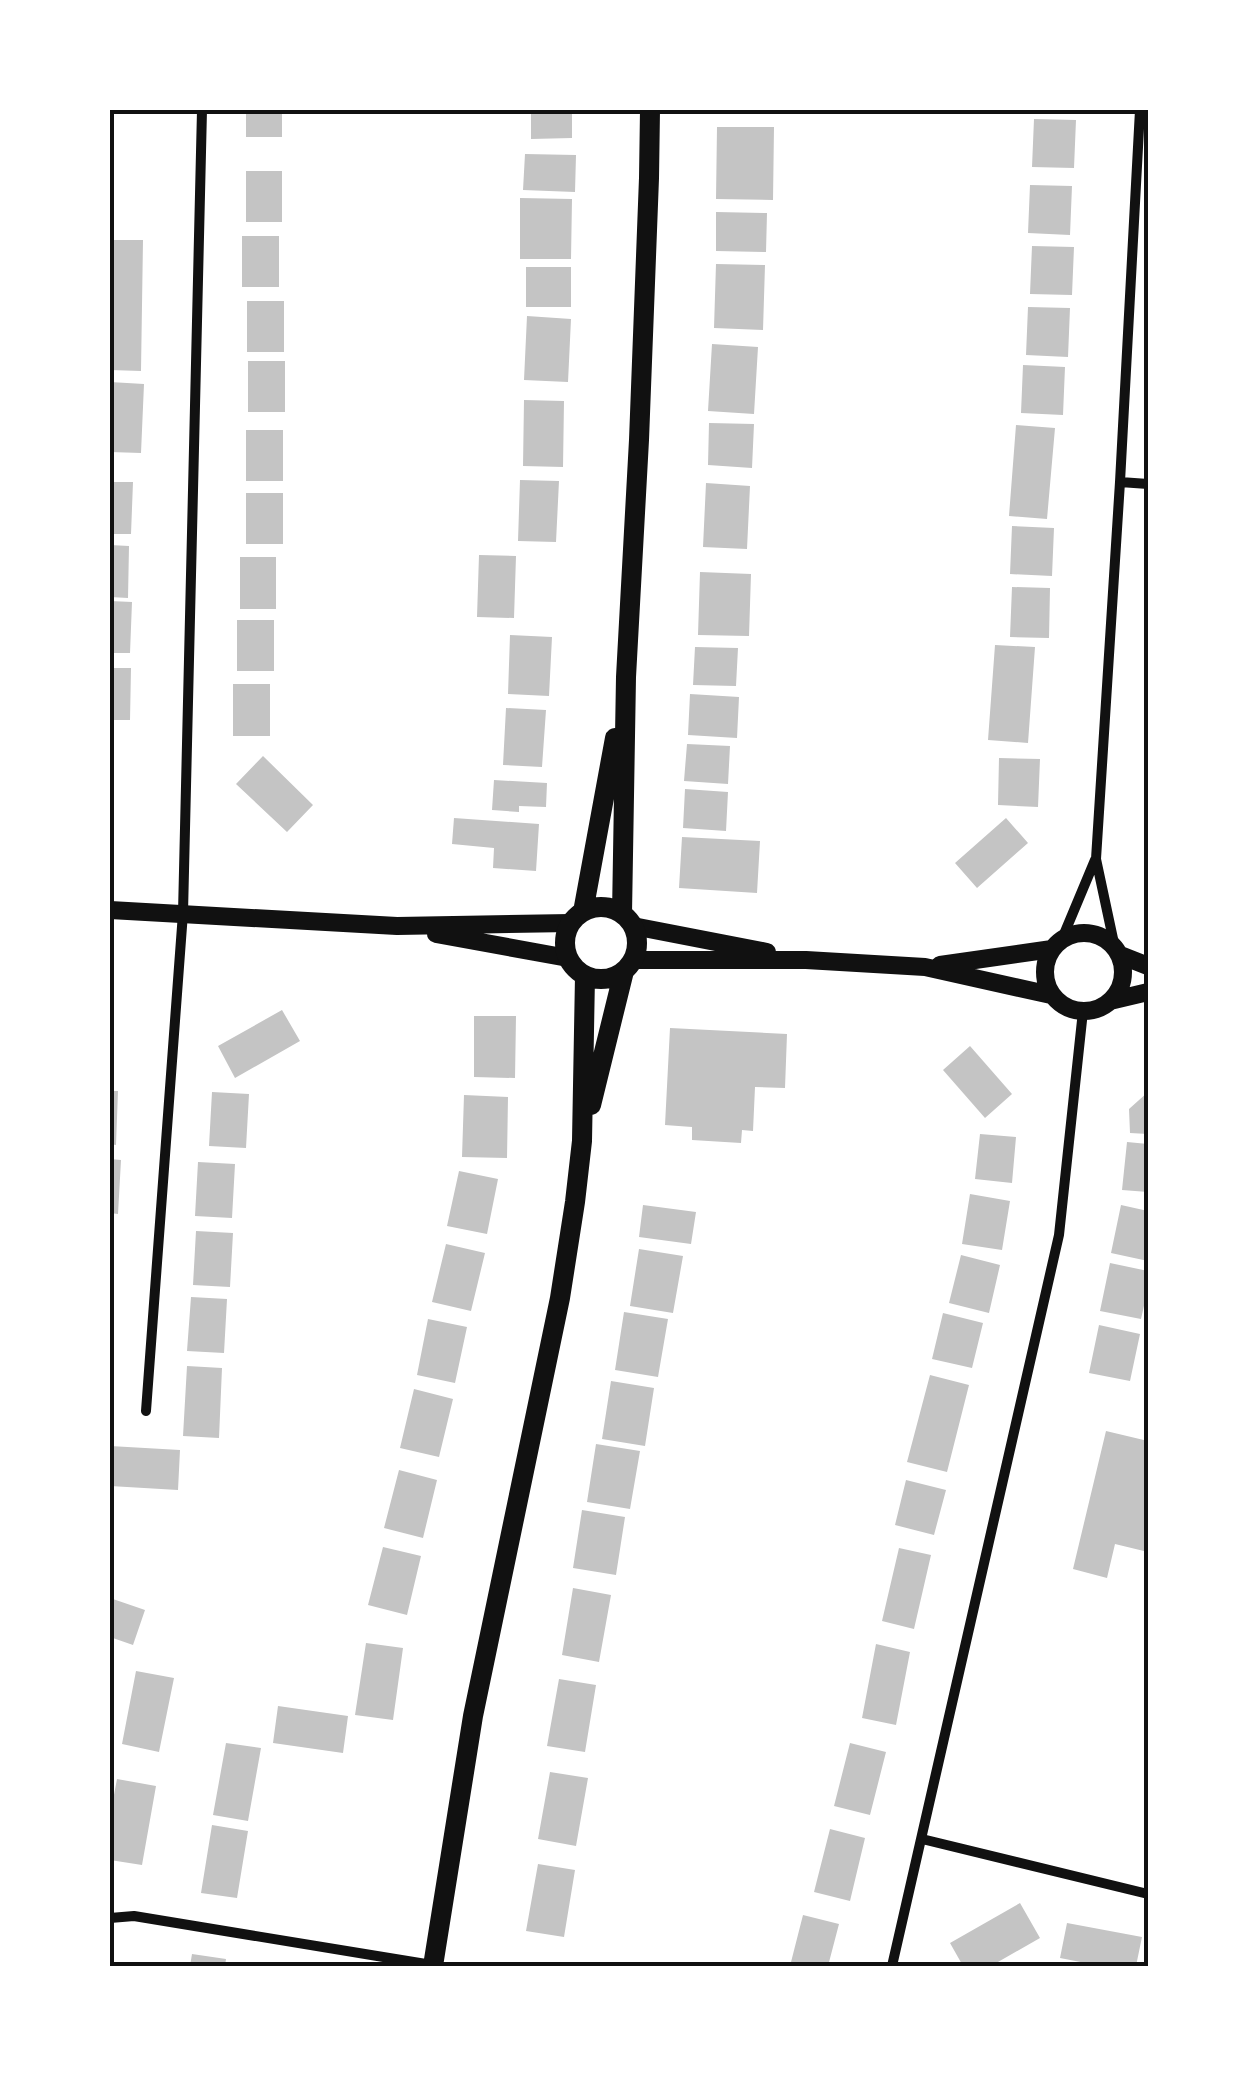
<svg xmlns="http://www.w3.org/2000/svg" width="1258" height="2076" viewBox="0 0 1258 2076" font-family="Mulish,sans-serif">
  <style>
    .building { fill: #c4c4c4 }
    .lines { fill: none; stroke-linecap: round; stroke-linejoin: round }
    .minor { stroke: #111; stroke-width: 10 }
    .tertiary { stroke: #111; stroke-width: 18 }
    .secondary { stroke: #111; stroke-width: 20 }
    .neatline { fill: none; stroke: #111; stroke-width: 4 }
  </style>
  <rect width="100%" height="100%" fill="#fff"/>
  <path class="building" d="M246,110H282V137H246Z
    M531,110H572V138L531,139Z
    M1034,119L1076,120L1074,168L1032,167Z
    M717,127H774L773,200L716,199Z
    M525,154L576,155L575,192L523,190Z
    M246,171H282V222H246Z
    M1030,185L1072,186L1070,235L1028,233Z
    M520,198L572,199L571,259H520Z
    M716,212L767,213L766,252L716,251Z
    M242,236H279V287H242Z
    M110,240H143L141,371L110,370Z
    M1032,246L1074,247L1072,295L1030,294Z
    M716,264L765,265L763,330L714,328Z
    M526,267H571V307H526Z
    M247,301H284V352H247Z
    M1028,307L1070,308L1068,357L1026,355Z
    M527,316L571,319L568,382L524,380Z
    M712,344L758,347L754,414L708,411Z
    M248,361H285V412H248Z
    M1023,365L1065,367L1063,415L1021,413Z
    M110,382L144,384L141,453L110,452Z
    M524,400L564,401L563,467L523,466Z
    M709,423L754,424L752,468L708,465Z
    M1016,425L1055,428L1047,519L1009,516Z
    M246,430H283V481H246Z
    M520,480L559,481L556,542L518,541Z
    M110,482H133L131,534H110Z
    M706,483L750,486L747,549L703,547Z
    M246,493H283V544H246Z
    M1012,526L1054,528L1052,576L1010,574Z
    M110,545L129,546L128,598L110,597Z
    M479,555L516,556L514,618L477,617Z
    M240,557H276V609H240Z
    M700,572L751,574L749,636L698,635Z
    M1012,587L1050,588L1049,638L1010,637Z
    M110,601L132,602L130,653H110Z
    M237,620H274V671H237Z
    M510,635L552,637L549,696L508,694Z
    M995,645L1035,647L1028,743L988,740Z
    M695,647L738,648L736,686L693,685Z
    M110,668H131L130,720H110Z
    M233,684H270V736H233Z
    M690,694L739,697L737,738L688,735Z
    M506,708L546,710L542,767L503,765Z
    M687,744L730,746L728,784L684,781Z
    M263,756L313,805L287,832L236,784Z
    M999,758L1040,759L1038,807L998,805Z
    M494,780L547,783L546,807L519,806V812L492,810Z
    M685,789L728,792L726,831L683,828Z
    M454,818L539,824L536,871L493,868L494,848L452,844Z
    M1006,818L1028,843L977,888L955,863Z
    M682,837L760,841L757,893L679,888Z
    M282,1010L300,1041L235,1078L218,1046Z
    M474,1016H516L515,1078L474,1077Z
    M670,1028L787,1034L785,1088L755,1087L753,1131L742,1130L741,1143L692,1140V1127L665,1125Z
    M970,1046L1012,1094L985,1118L943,1070Z
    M110,1091H118L116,1145L110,1144Z
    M212,1092L249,1094L246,1148L209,1146Z
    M1148,1092V1134L1130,1133L1129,1109Z
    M464,1095L508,1097L507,1158L462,1157Z
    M980,1134L1016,1137L1012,1183L975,1179Z
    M1127,1142L1148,1144V1192L1122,1190Z
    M110,1159L121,1160L118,1214L110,1213Z
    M198,1162L235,1164L232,1218L195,1216Z
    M459,1171L498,1179L487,1234L447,1226Z
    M970,1194L1010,1201L1002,1250L962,1244Z
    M643,1205L696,1212L691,1244L639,1237Z
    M1121,1205L1148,1211V1261L1111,1253Z
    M196,1231L233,1233L230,1287L193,1285Z
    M446,1244L485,1253L471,1311L432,1302Z
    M639,1249L683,1256L673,1313L630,1306Z
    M961,1255L1000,1265L989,1313L949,1303Z
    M1110,1263L1148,1271V1288L1141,1319L1100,1311Z
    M191,1297L227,1299L224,1353L187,1351Z
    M624,1312L668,1319L658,1377L615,1370Z
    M943,1313L983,1323L972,1368L932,1359Z
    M428,1319L467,1327L455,1383L417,1375Z
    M1099,1325L1140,1334L1130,1381L1089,1373Z
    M187,1366L222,1368L219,1438L183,1436Z
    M930,1375L969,1385L947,1472L907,1462Z
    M611,1381L654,1388L645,1446L602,1439Z
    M414,1389L453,1399L439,1457L400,1448Z
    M1106,1431L1148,1441V1552L1115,1544L1107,1578L1073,1569Z
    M596,1444L640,1451L630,1509L587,1502Z
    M110,1446L180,1450L178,1490L110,1486Z
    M399,1470L437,1480L423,1538L384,1528Z
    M906,1480L946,1490L934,1535L895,1525Z
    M582,1510L625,1517L616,1575L573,1568Z
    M383,1547L421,1556L407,1615L368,1605Z
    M899,1548L931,1555L914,1629L882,1621Z
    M573,1588L611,1595L599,1662L562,1655Z
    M110,1598L145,1610L133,1645L110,1637Z
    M366,1643L403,1648L393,1720L355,1715Z
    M876,1644L910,1652L896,1725L862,1718Z
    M136,1671L174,1678L159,1752L122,1744Z
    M559,1679L596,1685L585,1752L547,1746Z
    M278,1706L348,1716L343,1753L273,1743Z
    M226,1743L261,1748L248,1821L213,1815Z
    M850,1743L886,1752L870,1815L834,1806Z
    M550,1772L588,1778L576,1846L538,1839Z
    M117,1779L156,1786L142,1865L110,1860V1816Z
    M212,1825L248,1831L237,1898L201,1893Z
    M830,1829L865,1838L850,1901L814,1892Z
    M538,1864L575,1870L564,1937L526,1931Z
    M1020,1903L1040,1938L991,1966H963L950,1943Z
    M803,1915L839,1924L828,1966H790Z
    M1067,1923L1142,1937L1136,1966H1101L1060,1958Z
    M192,1954L226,1959L225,1966H190Z"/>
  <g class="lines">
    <path class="minor" d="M1120,482L1148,484
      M1062,939L1095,860
      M1115,948L1096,859L1120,482L1140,110
      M146,1411L183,913L202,110
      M922,1839L1148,1894
      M110,1918L134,1916L432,1965
      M892,1966L1059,1235L1083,1011"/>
    <path class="tertiary" d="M110,910L397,926L571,923
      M633,926L767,952
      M1045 972a39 39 0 1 1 78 0a39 39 0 1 1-78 0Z
      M436,934L568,958
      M1120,955L1148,966
      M633,960H806L925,967L1051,995
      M940,965L1052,949
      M1110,1001L1148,992"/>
    <path class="secondary" d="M565 943a36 36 0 1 1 72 0a36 36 0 1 1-72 0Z
      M583,912L615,738
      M622,914L626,677L639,440L649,178L650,110
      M591,1105L624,971
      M433,1966L473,1716L560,1298L575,1202L582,1141L585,976"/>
  </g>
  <rect width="1258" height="2076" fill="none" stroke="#ffffff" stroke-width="225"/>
  <rect x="112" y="112" width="1034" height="1852" class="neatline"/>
</svg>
